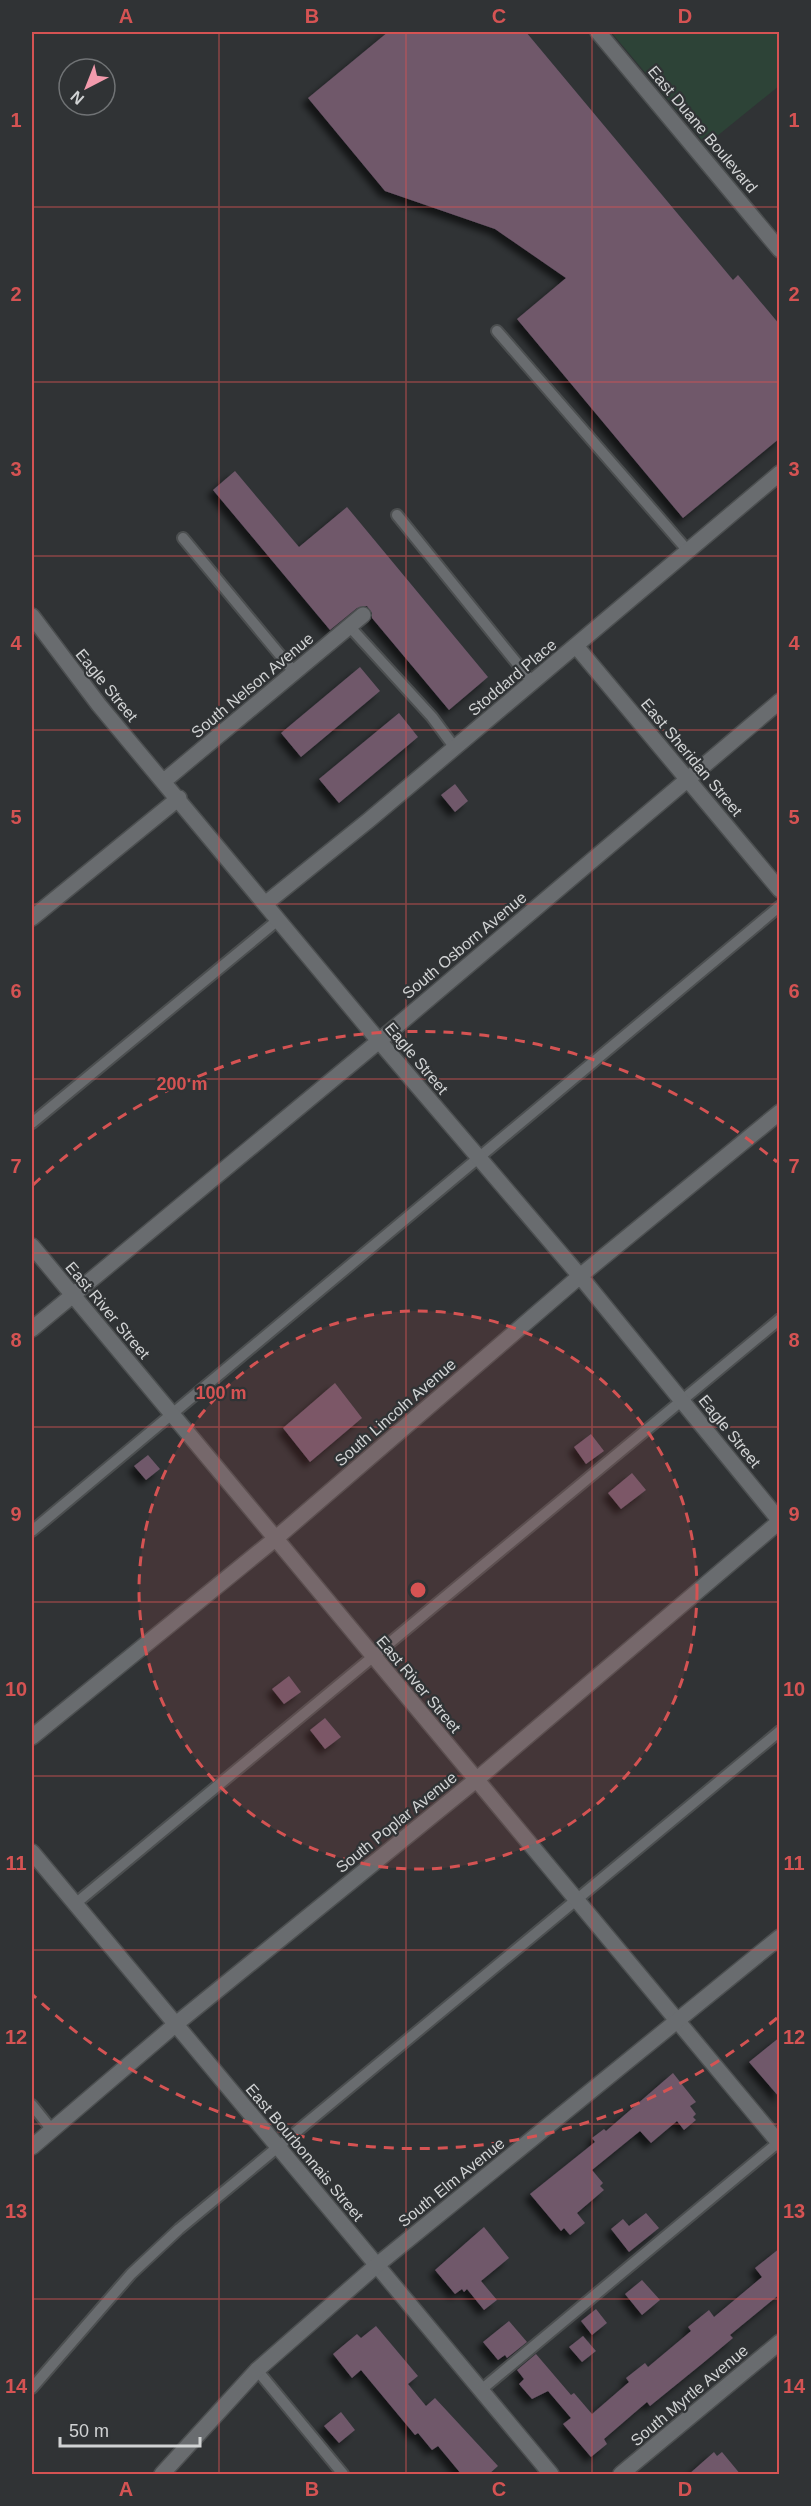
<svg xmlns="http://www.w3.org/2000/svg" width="811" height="2506" viewBox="0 0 811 2506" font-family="Helvetica,sans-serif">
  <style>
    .green { fill: #2d4337 }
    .building { fill: #6f586b; filter: url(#shadow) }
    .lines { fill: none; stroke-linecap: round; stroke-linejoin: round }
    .lane-casing { stroke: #4c4f50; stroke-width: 14 }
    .street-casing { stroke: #4c4f50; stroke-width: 18 }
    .secondary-casing { stroke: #4c4f50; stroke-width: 18 }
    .lane { stroke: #696c6f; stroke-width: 10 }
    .street { stroke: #696c6f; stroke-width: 15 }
    .secondary { stroke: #696c6f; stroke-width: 15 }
    .grid { fill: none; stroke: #d55353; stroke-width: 1.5; stroke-opacity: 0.55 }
    .ring { fill: none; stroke: #d55353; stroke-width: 3; stroke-dasharray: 10 8 }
    .labels { text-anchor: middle; stroke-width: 4.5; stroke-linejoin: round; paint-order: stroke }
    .street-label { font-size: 16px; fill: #d1d3d4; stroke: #303335 }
    .centre { fill: #d55353; stroke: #303335; stroke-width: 3 }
    .ring-label { font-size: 18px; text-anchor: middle; font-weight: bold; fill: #d55353; stroke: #303335; stroke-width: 4.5; stroke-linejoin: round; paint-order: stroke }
    .neatline { fill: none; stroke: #d55353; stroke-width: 2 }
    .grid-label { font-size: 20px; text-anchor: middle; font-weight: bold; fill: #d55353 }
  </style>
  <defs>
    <filter id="shadow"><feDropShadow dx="-5.5" dy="5.5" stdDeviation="3" flood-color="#0009"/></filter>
  </defs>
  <rect width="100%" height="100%" fill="#303335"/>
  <path class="green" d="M611,32H779V86L706,145Z"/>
  <path class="building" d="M388,32H526L733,280L738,275L780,325V438L683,518L517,319L566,278L495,229L385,191L308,98Z
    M235,471L299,547L347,507L488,677L449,710L372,618V613L367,606L357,608L330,630L213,490Z
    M360,667L380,691L301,757L281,733Z
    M399,713L418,737L339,803L319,779Z
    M455,784L468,801L455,812L441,795Z
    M335,1383L362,1418L310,1462L283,1428Z
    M591,1434L604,1451L586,1464L574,1447Z
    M148,1455L160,1469L146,1480L134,1466Z
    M632,1473L646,1490L621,1509L608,1493Z
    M289,1676L301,1692L284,1704L272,1689Z
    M325,1718L341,1737L325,1749L310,1730Z
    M780,2037V2098L749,2062Z
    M673,2073L696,2102L690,2106L696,2114L693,2117L696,2120L684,2130L677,2121L651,2143L640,2131L592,2170L603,2183L600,2186L604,2190L577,2213L585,2223L570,2235L564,2228L561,2231L530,2194L595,2142L592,2138L604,2129L606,2131Z
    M646,2213L659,2228L629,2252L611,2229L623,2219L629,2226Z
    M484,2227L509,2258L481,2281L497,2300L484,2310L467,2289L464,2292L462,2289L455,2294L435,2270Z
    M780,2248V2294L730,2335L733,2338L703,2363L650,2406L647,2402L604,2439L607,2444L591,2457L563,2424L571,2418L548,2391L532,2399L519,2384L524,2379L517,2370L536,2354L571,2395L574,2393L592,2414L629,2382L626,2378L645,2363L648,2367L691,2331L688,2327L709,2310L714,2317L762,2277L755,2268Z
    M642,2280L660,2300L642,2315L625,2294Z
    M596,2309L607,2323L592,2335L581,2321Z
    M509,2321L527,2342L507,2358L505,2355L498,2360L483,2342Z
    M376,2326L418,2376L408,2384L426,2406L435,2398L498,2466L488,2475H462L438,2446L432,2450L418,2433L415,2435L361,2370L352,2378L333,2354L357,2334L361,2338Z
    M583,2336L596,2351L582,2362L569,2347Z
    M341,2412L355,2430L339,2443L324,2426Z
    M714,2452L717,2456L722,2452L741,2475H688Z"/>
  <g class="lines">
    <defs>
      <path id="lane" d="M497,331L688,551
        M397,515L533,683
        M183,538L295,673
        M350,627L432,717L455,748
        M32,1123L278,920
        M32,1531L780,906
        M75,1904L780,1319
        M32,2105L52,2130
        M257,2370L343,2474
        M32,2388L131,2274L179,2229L780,1731
        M481,2390L780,2141"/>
      <path id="street" d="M598,32L780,250
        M32,616L99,705L379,1041L580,1276L780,1521
        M576,646L780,890
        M164,781L363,615
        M265,904L369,820L780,473
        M32,918L179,798
        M32,1246L780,2144
        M32,1329L379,1041L780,701
        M32,1737L275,1539L580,1276L780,1112
        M32,1852L551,2474
        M32,2147L176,2024L476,1780L780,1521
        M621,2474L780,2342"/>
      <path id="secondary" d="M162,2474L257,2370L377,2265L780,1937"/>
    </defs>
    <use href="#lane" class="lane-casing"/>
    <use href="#street" class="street-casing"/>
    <use href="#secondary" class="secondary-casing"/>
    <use href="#lane" class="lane"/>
    <use href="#street" class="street"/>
    <use href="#secondary" class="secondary"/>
  </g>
  <path class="grid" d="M219,32V2474M406,32V2474M592,32V2474M32,207H780M32,382H780M32,556H780M32,730H780M32,904H780M32,1079H780M32,1253H780M32,1427H780M32,1602H780M32,1776H780M32,1950H780M32,2124H780M32,2299H780"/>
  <circle cx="418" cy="1590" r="279" fill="#d55353" fill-opacity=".12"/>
  <g class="ring">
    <circle cx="418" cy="1590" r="279"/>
    <path d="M777 2018A559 559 0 0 1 33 1995M33 1185A559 559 0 0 1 777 1162"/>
  </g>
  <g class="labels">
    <g class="street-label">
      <text transform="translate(703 129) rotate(50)" y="6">East Duane Boulevard</text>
      <text transform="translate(512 677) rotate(-40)" y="6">Stoddard Place</text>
      <text transform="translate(107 685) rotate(51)" y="6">Eagle Street</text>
      <text transform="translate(252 685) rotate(-40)" y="6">South Nelson Avenue</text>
      <text transform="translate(692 757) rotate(50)" y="6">East Sheridan Street</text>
      <text transform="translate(464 945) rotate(-40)" y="6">South Osborn Avenue</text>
      <text transform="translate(417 1058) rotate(50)" y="6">Eagle Street</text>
      <text transform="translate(108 1310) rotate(50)" y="6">East River Street</text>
      <text transform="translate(395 1412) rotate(-41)" y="6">South Lincoln Avenue</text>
      <text transform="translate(730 1431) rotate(51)" y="6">Eagle Street</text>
      <text transform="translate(419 1684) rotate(50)" y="6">East River Street</text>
      <text transform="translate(396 1822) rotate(-39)" y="6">South Poplar Avenue</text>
      <text transform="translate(305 2152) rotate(50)" y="6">East Bourbonnais Street</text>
      <text transform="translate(451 2182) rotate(-39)" y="6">South Elm Avenue</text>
      <text transform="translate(689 2395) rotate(-40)" y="6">South Myrtle Avenue</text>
    </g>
  </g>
  <circle cx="418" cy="1590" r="9" class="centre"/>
  <g class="ring-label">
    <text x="182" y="1090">200 m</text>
    <text x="221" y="1399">100 m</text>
  </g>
  <rect width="811" height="2506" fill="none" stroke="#303335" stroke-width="66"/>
  <g transform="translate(87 87) rotate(222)"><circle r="28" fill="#303335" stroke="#707375" stroke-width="1.5"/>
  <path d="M0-4.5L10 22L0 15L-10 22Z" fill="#f29aac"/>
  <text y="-9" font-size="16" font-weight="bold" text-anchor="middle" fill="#d1d3d4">N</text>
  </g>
  <path d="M60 2437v9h140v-9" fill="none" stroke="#d1d3d4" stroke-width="3"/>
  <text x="69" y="2437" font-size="18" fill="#d1d3d4" stroke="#303335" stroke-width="4.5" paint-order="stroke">50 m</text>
  <rect x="33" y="33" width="745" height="2440" class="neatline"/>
  <g class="grid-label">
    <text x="126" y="23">A</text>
    <text x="312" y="23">B</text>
    <text x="499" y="23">C</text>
    <text x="685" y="23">D</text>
    <text x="16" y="127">1</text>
    <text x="794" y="127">1</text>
    <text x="16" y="301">2</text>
    <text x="794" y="301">2</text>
    <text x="16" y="476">3</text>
    <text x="794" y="476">3</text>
    <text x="16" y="650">4</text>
    <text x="794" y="650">4</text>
    <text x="16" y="824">5</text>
    <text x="794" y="824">5</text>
    <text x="16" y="998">6</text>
    <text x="794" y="998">6</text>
    <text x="16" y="1173">7</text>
    <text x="794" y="1173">7</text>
    <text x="16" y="1347">8</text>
    <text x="794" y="1347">8</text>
    <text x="16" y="1521">9</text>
    <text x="794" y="1521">9</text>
    <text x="16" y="1696">10</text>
    <text x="794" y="1696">10</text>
    <text x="16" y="1870">11</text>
    <text x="794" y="1870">11</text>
    <text x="16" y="2044">12</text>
    <text x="794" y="2044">12</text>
    <text x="16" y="2218">13</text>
    <text x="794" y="2218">13</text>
    <text x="16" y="2393">14</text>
    <text x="794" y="2393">14</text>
    <text x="126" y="2496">A</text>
    <text x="312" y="2496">B</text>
    <text x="499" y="2496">C</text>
    <text x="685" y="2496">D</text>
  </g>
</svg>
